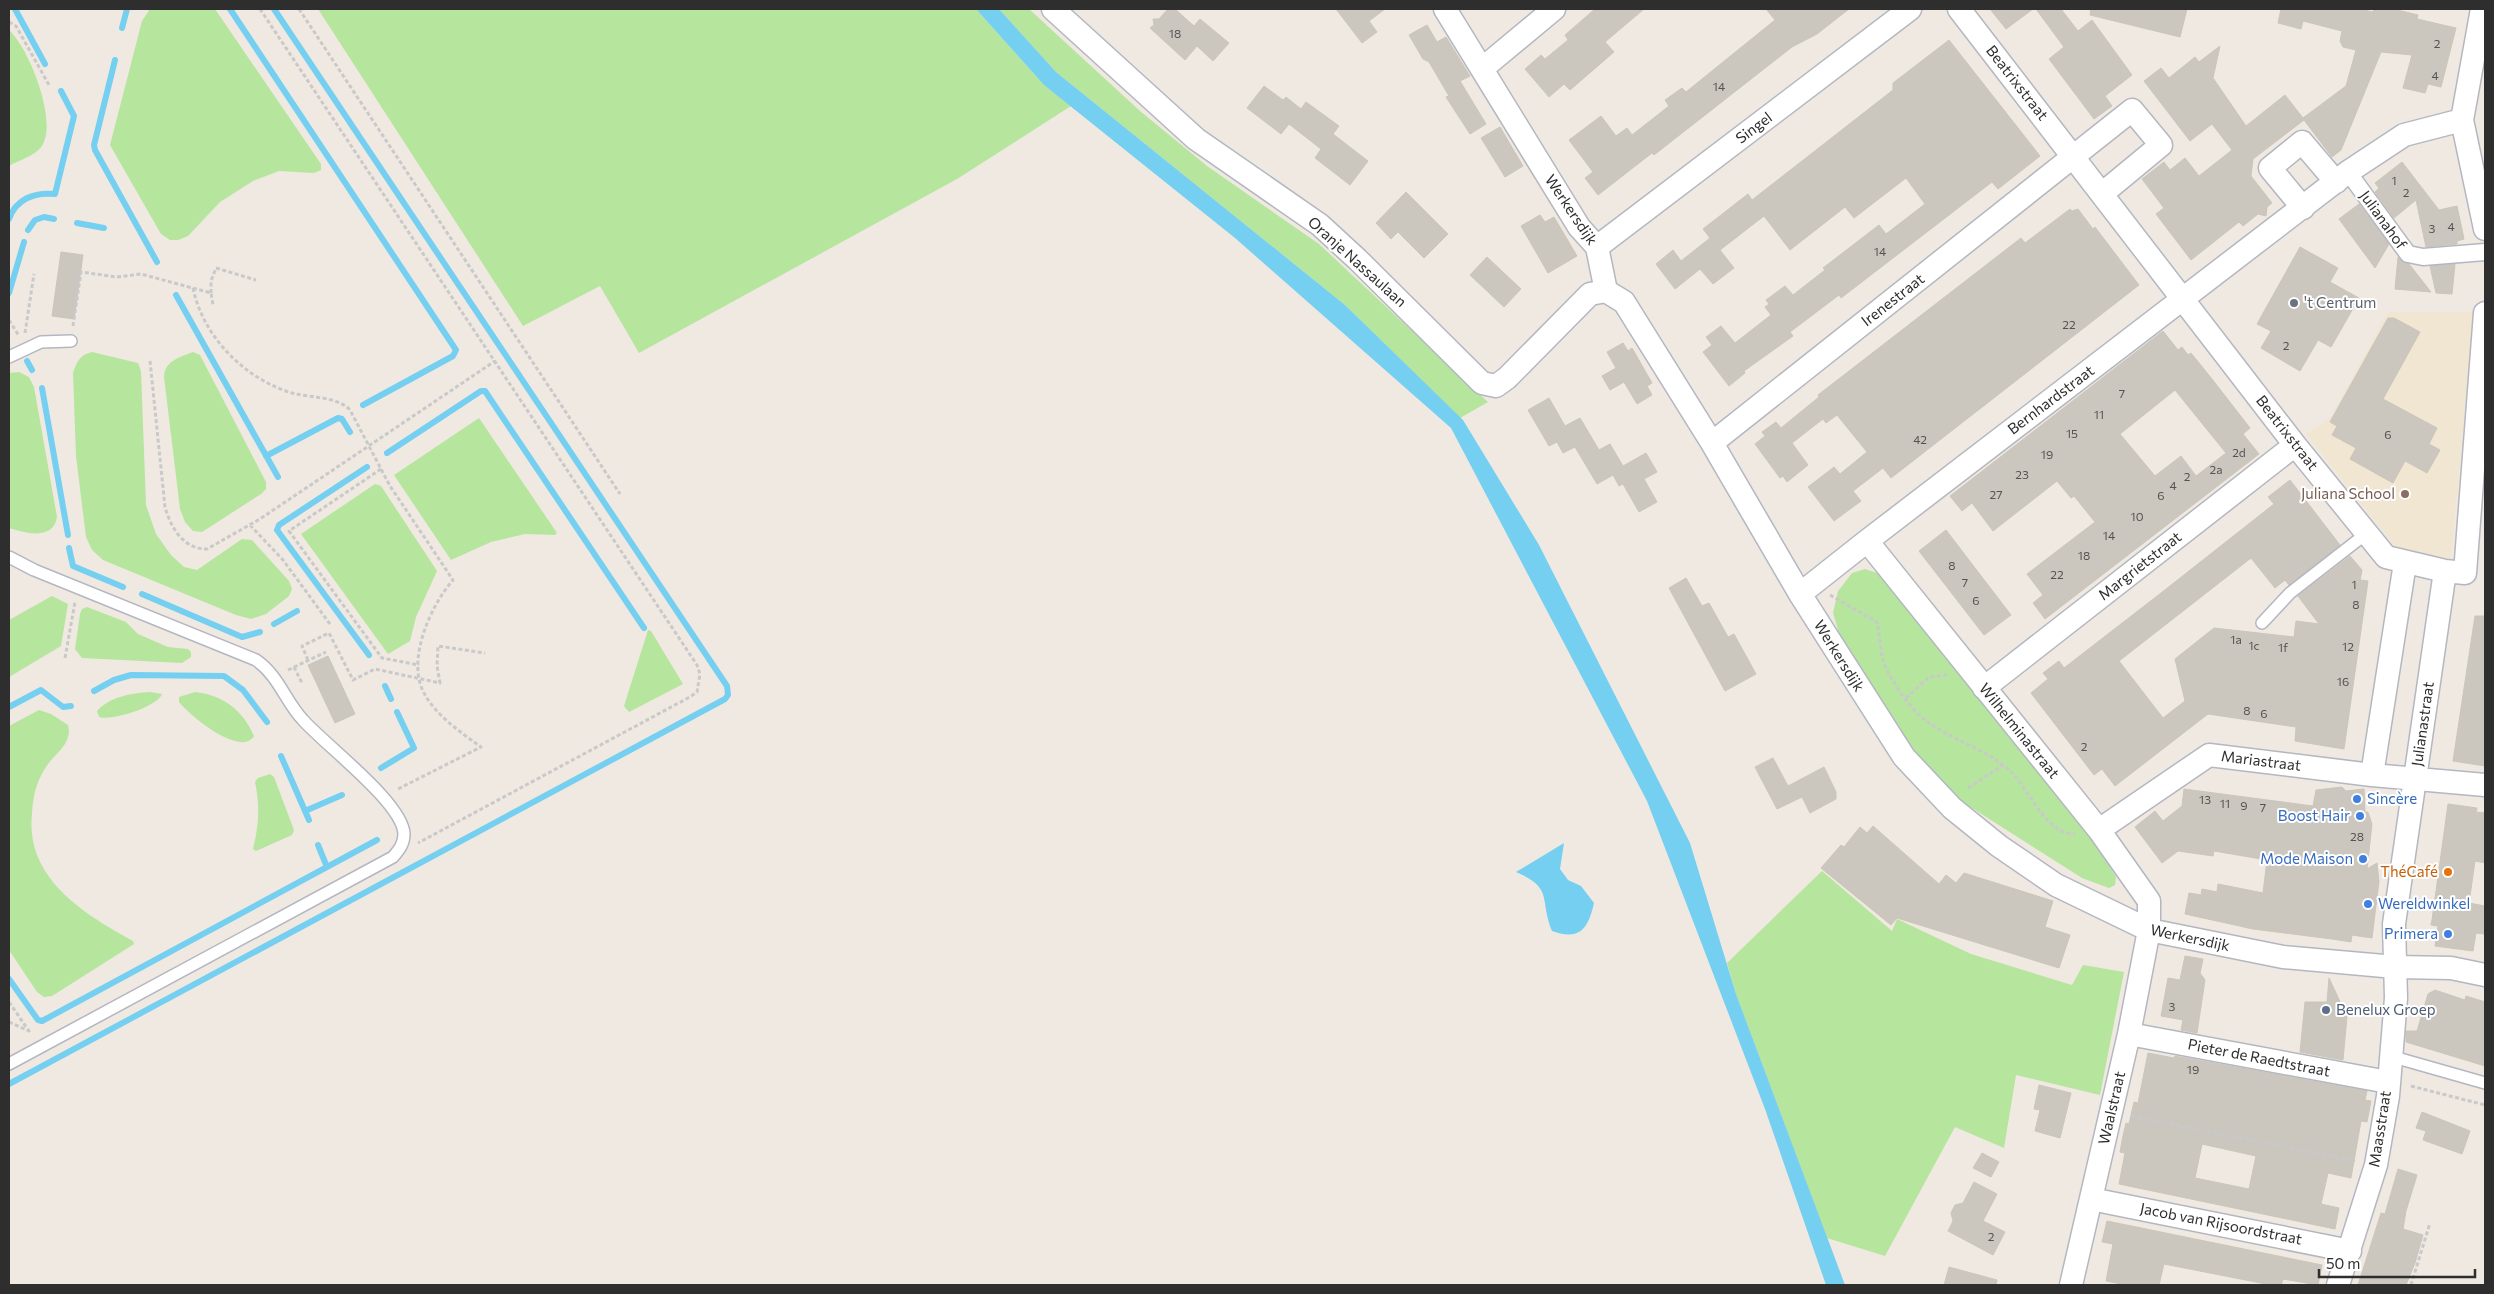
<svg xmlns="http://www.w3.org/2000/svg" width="2494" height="1294" viewBox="0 0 2494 1294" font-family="Commissioner,sans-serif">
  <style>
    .education { fill: #f0e6d1 }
    .green { fill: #b6e59e }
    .water { fill: #75cff0 }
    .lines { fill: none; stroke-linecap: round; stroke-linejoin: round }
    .stream { stroke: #75cff0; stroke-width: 6 }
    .building { fill: #cbc7bf; stroke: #cbc5ba; fill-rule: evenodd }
    .service-casing { stroke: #b4b7c1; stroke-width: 14 }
    .pedestrian-casing { stroke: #b4b7c1; stroke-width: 19 }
    .minor-casing { stroke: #b4b7c1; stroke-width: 25 }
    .path { stroke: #c9c9c9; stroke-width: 3; stroke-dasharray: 4 2.5; stroke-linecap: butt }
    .service { stroke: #fff; stroke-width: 11 }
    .pedestrian { stroke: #fff; stroke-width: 16 }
    .minor { stroke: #fff; stroke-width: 22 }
    .worship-dot { fill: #6b7280; stroke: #fff; stroke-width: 2 }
    .education-dot { fill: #8d6e63; stroke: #fff; stroke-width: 2 }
    .shop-dot { fill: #3f7fe0; stroke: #fff; stroke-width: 2 }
    .food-dot { fill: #e8710a; stroke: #fff; stroke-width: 2 }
    .service-dot { fill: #5c6f8a; stroke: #fff; stroke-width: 2 }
    .labels { text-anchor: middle; stroke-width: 4; stroke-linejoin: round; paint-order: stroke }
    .number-label { font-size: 12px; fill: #555452 }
    .street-label { font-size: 15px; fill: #2e2e2e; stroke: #fff }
    .worship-label { font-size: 15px; fill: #5b616d; stroke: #fff; text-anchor: start }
    .education-label { font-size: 15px; fill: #785e54; stroke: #fff; text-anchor: end }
    .shop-label { font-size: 15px; fill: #366cbe; stroke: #fff; text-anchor: end }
    .food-label { font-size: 15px; fill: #c56008; stroke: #fff; text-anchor: end }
    .service-label { font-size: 15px; fill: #4e5e75; stroke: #fff; text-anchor: start }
  </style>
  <rect width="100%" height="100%" fill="#efe9e1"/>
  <path class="education" d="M2388,312H2474L2451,558L2402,555L2306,434L2331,417Z"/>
  <path class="green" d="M150,9H215L321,164V170L314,173L279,171L253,181L220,202L188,236L178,240H170L161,234L110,145L142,21Z
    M318,9H976L1044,85L1071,106L957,179L639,353L600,286L523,326Z
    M999,9H1029L1140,111L1207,166L1319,244L1488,402L1460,418L1345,305L1056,72Z
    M9,30C29,48 58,121 42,146C35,156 19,160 9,166Z
    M92,352L138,363L141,371L146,505L156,534L171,555L184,567L197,570L242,539L252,540L289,581L292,589L289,596L266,614L251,619L236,615L103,560L92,550L86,537L76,456L73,373C77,361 80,355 92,352Z
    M193,352L200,355L266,482V489L261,494L202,532L193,531L185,522L180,509L164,377C165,360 179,358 193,352Z
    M19,372L29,377L34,387L57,517C53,541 25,533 9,528V373Z
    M479,418L557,533L555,535L525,534L491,542L451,560L394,475Z
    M375,484L381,486L437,571L416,617L410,641L388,654L301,534Z
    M1865,569L1880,574L2091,836L2116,877L2115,885L2109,888L2082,878L1961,801L1919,756L1888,716L1839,633L1833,613L1838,591L1852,573Z
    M52,596L68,604L61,646L9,677V620Z
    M87,607L126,622L138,634L168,647L188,649L191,652V657L182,663L82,658L75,649L80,614L82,609Z
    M648,630L651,631L683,684L629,712L624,706Z
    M150,692L162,694C157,707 112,721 99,717L97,711C109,697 132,693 150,692Z
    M195,692C223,695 243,710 254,736C241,758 189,715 179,702V697Z
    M39,710L51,714L68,725C73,744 55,753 46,767C36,782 33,796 32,814C25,878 84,914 133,941L134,944L52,996L44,997L37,992L9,950V726Z
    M270,774L274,777L294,830L292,835L256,851L253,849C259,826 260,805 255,782L258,778Z
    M1822,871L1892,931L1897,919L1971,954L2072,985L2083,965L2124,972L2100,1095L2016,1075L2004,1148L1955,1127L1885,1256L1827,1238L1736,994L1727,963Z"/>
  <path class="water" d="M976,9H999L1056,72L1345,305L1463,420L1539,545L1690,843L1736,994L1845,1285H1826L1765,1109L1647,801L1451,428L1235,238L1044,85Z
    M1564,843L1560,869L1568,880L1581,886L1594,903C1588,929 1580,941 1552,931C1539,899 1554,888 1516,872Z"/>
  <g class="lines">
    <path class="stream" d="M15,9L45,64
      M230,9L456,350L453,356L363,405
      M122,28L127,9
      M115,60L94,145L95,150L157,262
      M9,219C16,199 34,192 55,194L74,116L61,91
      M77,223L104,228
      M28,230L35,220L44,217L54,219
      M9,293L24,242
      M176,295L278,477
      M27,361L32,370
      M42,388L68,535
      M387,453L481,391H485L644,628
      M266,456L338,418L342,419L350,432
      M367,467L279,525L277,530L369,655
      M69,548L73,566L123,587
      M142,594L242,637L260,632
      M274,624L297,611
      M385,686L391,699
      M94,691L114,680L131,675L224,676L243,690L267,722
      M9,707L41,690L63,707L71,706
      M281,756L309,820
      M381,768L414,748L397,712
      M305,811L342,795
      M318,845L327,867
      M9,979L38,1020L42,1021L377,840
      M9,1084L725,699L728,695L727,686L274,9"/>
  </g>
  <path class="building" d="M1168,9H1175L1194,26L1200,19L1229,43L1213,61L1197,46L1185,60L1150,28L1154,25L1153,19H1159Z
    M1336,9H1385L1369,21L1377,32L1362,43Z
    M1595,9H1644L1605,42L1614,52L1570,90L1564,84L1549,97L1525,69L1541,55L1545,59L1568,40L1565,35Z
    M1766,9H1849L1817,34L1792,47L1654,155L1652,153L1598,195L1585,178L1593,172L1569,140L1601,116L1616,136L1627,128L1632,135L1669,106L1665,100L1682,88L1686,92L1775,20Z
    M1990,9H2033L2006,29Z
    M2036,9H2061L2078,31L2092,20L2132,75L2105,96L2112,106L2094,119L2049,59L2064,47Z
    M2091,9H2187L2180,37L2090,15Z
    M2281,9H2359L2373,12L2374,9H2393L2418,15L2417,19L2456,28L2441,87L2428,84L2425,93L2403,88L2412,55L2381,52L2341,150L2332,157L2304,120L2253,159L2251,176L2272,203L2267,207L2266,216L2258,214L2243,226L2239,222L2191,260L2156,214L2164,208L2142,179L2164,162L2170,170L2185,158L2199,176L2232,150L2212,124L2190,141L2144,81L2161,68L2169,78L2195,57L2199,62L2220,46L2213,78L2246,126L2285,95L2303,118L2346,86L2356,50L2343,47L2340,41L2342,31L2303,21L2301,29L2278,23Z
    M1427,25L1437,42L1446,37L1470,76L1460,81L1486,124L1470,134L1446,97L1449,96L1429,62L1423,59L1409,35Z
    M1949,40L2040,156L1998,189L1992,182L1841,298L1839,295L1790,332L1793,336L1744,371L1745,373L1729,386L1703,352L1712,345L1706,337L1721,326L1735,343L1771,315L1765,307L1769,304L1766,300L1785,286L1793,295L1825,270L1823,268L1879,225L1886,234L1925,204L1906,178L1854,218L1845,207L1790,250L1764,216L1720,250L1734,268L1713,284L1700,269L1675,289L1656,264L1673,250L1681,261L1710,238L1703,229L1748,194L1752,200L1893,90V83Z
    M1264,86L1283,100L1286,97L1301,109L1306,102L1339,126L1333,134L1368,161L1350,185L1315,158L1321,149L1289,124L1281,134L1247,108Z
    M1500,127L1523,166L1505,177L1481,138Z
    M2402,162L2439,210L2457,206L2464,239L2457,241V244L2426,247L2416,200L2394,218L2375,192L2379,188L2375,183Z
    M1406,192L1448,234L1424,258L1398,232L1391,239L1376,223Z
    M2359,204L2389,244L2375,268L2339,219Z
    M2070,209L2072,211L2078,209L2093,229L2095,227L2139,285L1891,478L1883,468L1853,491L1861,501L1834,521L1808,487L1834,467L1840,474L1867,452L1837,415L1826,423L1823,419L1792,443L1808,465L1787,482L1783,476L1780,478L1755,444L1765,436L1762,432L1776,422L1781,428L1819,397L1818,395L2021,238L2025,243Z
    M1540,215L1545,222L1554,217L1577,256L1548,273L1521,226Z
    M2300,247L2338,268L2330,282L2359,298L2331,347L2318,340L2300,371L2261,348L2271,331L2257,324Z
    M61,252L83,255L74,319L52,316Z
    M1487,257L1521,289L1504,307L1470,275Z
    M2398,257L2409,264L2431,292L2395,289Z
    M2455,264L2452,294L2436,293L2430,266Z
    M2388,318H2394L2420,332L2383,399L2437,428L2429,444L2440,450L2427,473L2405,461L2393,483L2350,459L2356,448L2332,435L2337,426L2330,422Z
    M2163,331L2178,350L2182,347L2188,355L2191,353L2212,379L2250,428L2243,434L2259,454L2045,619L2033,603L2043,595L2027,574L2095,522L2074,496L2071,498L2057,481L1993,531L1972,503L1962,511L1950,496ZM2175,390L2226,453L2196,476L2181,456L2155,476L2120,434Z
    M1623,343L1628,351L1632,348L1652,383L1647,386L1652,395L1637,404L1624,382L1610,390L1602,376L1616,368L1607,352Z
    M1549,398L1565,426L1580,418L1599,450L1610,444L1623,466L1646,453L1657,472L1644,479L1657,502L1639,512L1623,484L1619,486L1613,475L1597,484L1575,447L1563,453L1557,442L1549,446L1528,410Z
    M2290,480L2340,545L2289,585L2285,580L2275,588L2251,558L2119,661L2163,718L2185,701L2175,659L2214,628L2294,637L2296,621L2319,624L2298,596L2350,556L2362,570L2360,580L2368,581L2344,749L2295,741L2296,727L2208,714L2115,786L2102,769L2094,775L2031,693L2048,679L2043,673L2059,661L2064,668L2161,593L2274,504L2268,497Z
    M1946,530L2011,615L1984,635L1919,551Z
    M1686,578L1702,606L1709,603L1728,637L1734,634L1756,674L1725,691L1669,588Z
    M2475,616H2485V766L2453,761Z
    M328,656L355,714L335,723L308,665Z
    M1773,758L1788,786L1824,767L1836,792V799L1810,813L1802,797L1777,809L1755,767Z
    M2342,787L2346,791L2364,789L2365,812H2368L2372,824L2367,869L2377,863L2379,881L2372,938L2352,935L2351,942L2332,939L2253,929L2185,914L2189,893L2201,895L2202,889L2217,892L2218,884L2263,893L2267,860L2214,851L2213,856L2178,851L2162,863L2135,827L2155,811L2163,821L2182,806L2184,789L2313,806L2316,790Z
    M2448,804L2477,808L2476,812L2485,813V863L2475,861L2469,903L2485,906V924L2484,934L2476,933L2473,951L2435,946L2438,926L2431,925L2432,920Z
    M1873,826L1939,884L1946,875L1956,883L1964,873L2053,901L2045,927L2070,935L2059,968L1897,918L1891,925L1821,868L1841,845L1844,847L1860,827L1867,833Z
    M2185,956L2203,959L2200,973L2205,980L2197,1033L2181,1030L2183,1020L2161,1016L2168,978L2180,980Z
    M2329,978L2342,1006H2348L2343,1060L2300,1052L2305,1002H2327Z
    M2435,990L2465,1000L2466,996L2485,1002V1066L2406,1042V1031H2417L2428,994Z
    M2148,1053L2174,1058L2175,1056L2367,1091L2365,1100L2371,1101L2367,1122L2361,1121L2351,1178L2328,1173L2321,1204L2339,1208L2335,1229L2119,1184L2125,1153L2120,1152L2123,1136L2126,1123L2129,1124L2134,1102L2138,1103ZM2202,1144L2256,1156L2249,1189L2195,1178Z
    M2039,1085L2071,1093L2060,1138L2035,1131L2040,1110L2034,1109Z
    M2422,1112L2470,1131L2462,1154L2423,1140L2426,1131L2416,1128Z
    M1982,1153L1999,1162L1991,1177L1973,1168Z
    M2398,1169L2417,1175L2406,1211L2403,1229L2423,1235L2415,1263L2406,1285H2358L2381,1213L2385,1214Z
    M1974,1182L1997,1194L1983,1221L2005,1232L1993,1255L1948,1231L1953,1221L1951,1213L1955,1205L1963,1203Z
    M2107,1221L2322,1265L2318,1285L2283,1279L2281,1285H2271L2164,1264L2159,1285H2126L2106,1281L2113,1244L2102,1242Z
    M1949,1267L1997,1280L1996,1285H1944Z"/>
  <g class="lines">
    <defs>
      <path id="service" d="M9,357L41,342L71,341
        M9,557L34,570L256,660C279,676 285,701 303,720C325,745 403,803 404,834C404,844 399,850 393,857L9,1064
        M2262,623L2290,593L2367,533
        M2390,1056L2485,1083"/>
      <path id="pedestrian" d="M2348,172L2408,254L2423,257L2485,252"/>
      <path id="minor" d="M1053,9L1196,139L1320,225L1357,259L1482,383L1496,386L1507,378L1590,294L1606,291
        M1445,9L1579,227L1597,247L1606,291L1624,302L1712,443L1800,594L1904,757L1952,808L1999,846L2056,885L2149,930L2283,957L2395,967L2451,968L2485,975
        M1959,9L2295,445L2386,557L2445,571L2465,573L2485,313
        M2482,9L2462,120L2485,229
        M1483,68L1554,9
        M2303,208L2270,168L2302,142L2336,182
        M1597,247L1910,9
        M1712,443L2132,110L2161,145L2103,193
        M1867,541L2099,830L2149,901V930L2129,1034L2071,1285
        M1800,594L1867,541L2348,172L2404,135L2462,120
        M1984,688L2295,445
        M2372,775L2405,563
        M2099,830L2209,755L2372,775L2485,785
        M2129,1034L2388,1082
        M2091,1199L2350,1251
        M2338,1285L2376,1165L2388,1096L2396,998L2394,924L2445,571"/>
    </defs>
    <use href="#service" class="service-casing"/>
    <use href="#pedestrian" class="pedestrian-casing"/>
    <use href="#minor" class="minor-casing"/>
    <path class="path" d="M260,9L697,665L700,674L697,692L688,698L418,843
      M299,9L620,494
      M9,22L16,26L49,85
      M193,288C203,337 245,379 292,393C310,398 337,396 350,410L390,486L453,580C431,605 407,658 423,691C434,714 460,732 481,747L396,790
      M211,293V281L216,268L256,280
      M9,320L19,336
      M73,326L81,272L117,277L141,274L211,293L213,305
      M25,333L34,274
      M150,361L165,507C171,528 183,549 207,549L260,519L495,361
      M381,469L289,531L382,658L419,665
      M250,525L283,560L330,624
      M1830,595L1877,622C1880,635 1880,648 1883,660C1887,675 1907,703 1918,714C1945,739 1986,747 2012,773C2029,790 2047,835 2075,834
      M65,658L75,602
      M308,660L302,646L329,633L353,680L375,669L440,683L437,666L438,646L485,653
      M294,667L302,683
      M288,670L326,652
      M1906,698L1929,677L1947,675
      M1968,788L2003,765
      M9,1002L31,1034
      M9,1022L29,1031
      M2411,1086L2485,1105
      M2131,1116L2355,1161
      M2411,1285L2430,1223"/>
    <use href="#service" class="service"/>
    <use href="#pedestrian" class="pedestrian"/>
    <use href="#minor" class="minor"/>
  </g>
  <circle class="worship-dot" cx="2294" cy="303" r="5"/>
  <circle class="education-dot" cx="2405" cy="494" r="5"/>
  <g class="shop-dot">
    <circle cx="2357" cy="799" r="5"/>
    <circle cx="2360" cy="816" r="5"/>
    <circle cx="2363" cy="859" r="5"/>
    <circle cx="2368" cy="904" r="5"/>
    <circle cx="2448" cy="934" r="5"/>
  </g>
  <circle class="food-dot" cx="2448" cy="872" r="5"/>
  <circle class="service-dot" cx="2326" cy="1010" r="5"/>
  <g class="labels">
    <g class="number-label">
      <text x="1175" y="38">18</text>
      <text x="2437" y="48">2</text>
      <text x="2435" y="80">4</text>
      <text x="1719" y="91">14</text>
      <text x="2394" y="185">1</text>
      <text x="2406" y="197">2</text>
      <text x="2451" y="231">4</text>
      <text x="2432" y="233">3</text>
      <text x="1880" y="256">14</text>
      <text x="2069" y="329">22</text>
      <text x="2286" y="350">2</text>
      <text x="2122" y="398">7</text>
      <text x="2099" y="419">11</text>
      <text x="2072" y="438">15</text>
      <text x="2388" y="439">6</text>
      <text x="1920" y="444">42</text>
      <text x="2239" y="457">2d</text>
      <text x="2047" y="459">19</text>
      <text x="2216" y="474">2a</text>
      <text x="2022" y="479">23</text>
      <text x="2187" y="481">2</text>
      <text x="2173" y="490">4</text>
      <text x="1996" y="499">27</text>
      <text x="2161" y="500">6</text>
      <text x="2137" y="521">10</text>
      <text x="2109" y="540">14</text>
      <text x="2084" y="560">18</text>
      <text x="1952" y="570">8</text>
      <text x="2057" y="579">22</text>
      <text x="1965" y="587">7</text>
      <text x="2354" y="589">1</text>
      <text x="1976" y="605">6</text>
      <text x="2356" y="609">8</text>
      <text x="2236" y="644">1a</text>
      <text x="2254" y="650">1c</text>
      <text x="2348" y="651">12</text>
      <text x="2283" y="652">1f</text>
      <text x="2343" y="686">16</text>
      <text x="2247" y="715">8</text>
      <text x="2264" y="718">6</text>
      <text x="2084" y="751">2</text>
      <text x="2205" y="804">13</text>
      <text x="2225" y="808">11</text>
      <text x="2244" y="810">9</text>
      <text x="2263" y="812">7</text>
      <text x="2357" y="841">28</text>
      <text x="2172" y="1011">3</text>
      <text x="2193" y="1074">19</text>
      <text x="1991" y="1241">2</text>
    </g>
    <g class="street-label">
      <text transform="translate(2017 83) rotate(52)" y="5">Beatrixstraat</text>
      <text transform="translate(1754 128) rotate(-37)" y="5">Singel</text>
      <text transform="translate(1571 210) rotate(56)" y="5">Werkersdijk</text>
      <text transform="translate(2383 220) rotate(54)" y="5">Julianahof</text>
      <text transform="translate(1357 262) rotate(42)" y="5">Oranje Nassaulaan</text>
      <text transform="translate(1893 300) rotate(-38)" y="5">Irenestraat</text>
      <text transform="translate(2051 400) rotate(-37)" y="5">Bernhardstraat</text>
      <text transform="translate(2287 433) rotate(52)" y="5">Beatrixstraat</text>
      <text transform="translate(2140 566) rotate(-38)" y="5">Margrietstraat</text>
      <text transform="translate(1839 656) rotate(58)" y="5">Werkersdijk</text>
      <text transform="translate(2423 724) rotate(-82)" y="5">Julianastraat</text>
      <text transform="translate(2019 731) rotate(51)" y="5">Wilhelminastraat</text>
      <text transform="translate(2261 761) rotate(7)" y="5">Mariastraat</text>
      <text transform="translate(2190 938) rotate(12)" y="5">Werkersdijk</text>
      <text transform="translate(2259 1058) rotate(11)" y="5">Pieter de Raedtstraat</text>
      <text transform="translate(2112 1108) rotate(-77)" y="5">Waalstraat</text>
      <text transform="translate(2380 1129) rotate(-81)" y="5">Maasstraat</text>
      <text transform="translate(2221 1224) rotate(11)" y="5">Jacob van Rijsoordstraat</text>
    </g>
    <g class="worship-label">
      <text x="2304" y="308">'t Centrum</text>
    </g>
    <g class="education-label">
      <text x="2395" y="499">Juliana School</text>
    </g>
    <g class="shop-label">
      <text x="2367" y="804" text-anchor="start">Sincère</text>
      <text x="2350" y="821">Boost Hair</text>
      <text x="2353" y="864">Mode Maison</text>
      <text x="2378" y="909" text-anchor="start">Wereldwinkel</text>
      <text x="2438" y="939">Primera</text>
    </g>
    <g class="food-label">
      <text x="2438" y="877">ThéCafé</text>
    </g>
    <g class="service-label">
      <text x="2336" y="1015">Benelux Groep</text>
    </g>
  </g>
  <rect width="2494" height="1294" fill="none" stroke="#2e2e2e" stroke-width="20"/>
  <path d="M2319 1269v8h156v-8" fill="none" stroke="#2e2e2e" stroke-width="2.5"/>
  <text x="2326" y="1269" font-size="15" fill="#2e2e2e" stroke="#ffffff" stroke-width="4" paint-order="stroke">50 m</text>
</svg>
